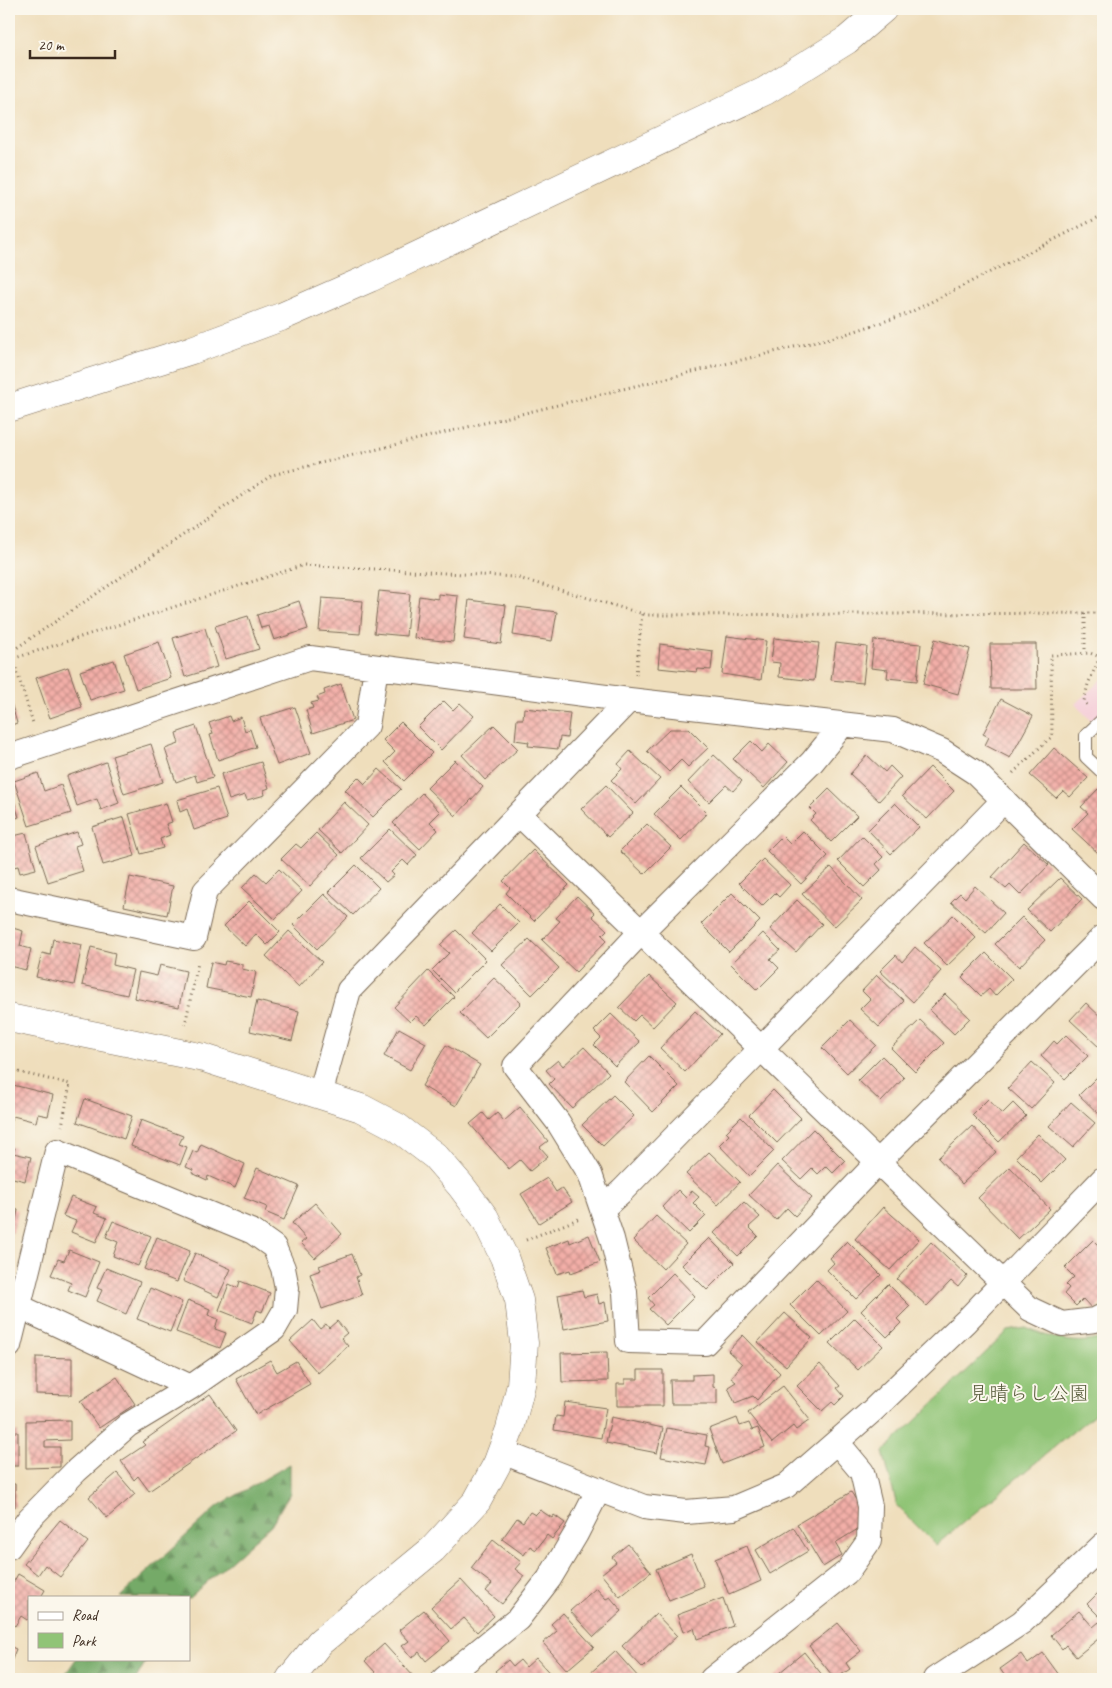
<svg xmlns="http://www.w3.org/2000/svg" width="1112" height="1688" viewBox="0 0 1112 1688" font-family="Caveat,'Klee One',sans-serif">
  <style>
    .built { fill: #f5cfd9 }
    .forest { fill: url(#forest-firs); stroke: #586a42 }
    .green { fill: #90c476; stroke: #66774a }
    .building { fill: url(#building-cross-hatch) }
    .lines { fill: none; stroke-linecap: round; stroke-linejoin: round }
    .service-casing { stroke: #7a6955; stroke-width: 14 }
    .minor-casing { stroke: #7a6955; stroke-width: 26 }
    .tertiary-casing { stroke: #7a6955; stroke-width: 29 }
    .path { stroke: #7a6955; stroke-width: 3; stroke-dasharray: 1 4; stroke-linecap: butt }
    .service { stroke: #fff; stroke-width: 12 }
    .minor { stroke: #fff; stroke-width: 24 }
    .tertiary { stroke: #fff; stroke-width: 28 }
    .labels { text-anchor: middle; stroke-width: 4; stroke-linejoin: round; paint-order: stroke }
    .park-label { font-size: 20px; fill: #545838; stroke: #fbf7ec }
  </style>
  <defs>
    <pattern id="forest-firs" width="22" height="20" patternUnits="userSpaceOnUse" patternTransform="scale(1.25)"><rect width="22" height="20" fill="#74aa67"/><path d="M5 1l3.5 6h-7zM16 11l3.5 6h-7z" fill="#608b54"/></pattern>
    <pattern id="building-cross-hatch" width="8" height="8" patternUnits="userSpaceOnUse" patternTransform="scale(1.25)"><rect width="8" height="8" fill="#f3afa8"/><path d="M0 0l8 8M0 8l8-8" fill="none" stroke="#c68f88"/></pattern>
  </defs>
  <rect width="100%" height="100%" fill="#fbf7ec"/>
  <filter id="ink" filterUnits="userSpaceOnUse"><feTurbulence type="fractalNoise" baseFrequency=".02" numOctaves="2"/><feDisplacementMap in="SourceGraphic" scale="10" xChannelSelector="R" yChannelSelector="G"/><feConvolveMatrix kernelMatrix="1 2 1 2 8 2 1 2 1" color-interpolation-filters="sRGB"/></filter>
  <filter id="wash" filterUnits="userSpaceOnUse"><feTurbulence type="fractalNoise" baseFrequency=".0096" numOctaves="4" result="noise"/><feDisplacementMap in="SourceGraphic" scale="20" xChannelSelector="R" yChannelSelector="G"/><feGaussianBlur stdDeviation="1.12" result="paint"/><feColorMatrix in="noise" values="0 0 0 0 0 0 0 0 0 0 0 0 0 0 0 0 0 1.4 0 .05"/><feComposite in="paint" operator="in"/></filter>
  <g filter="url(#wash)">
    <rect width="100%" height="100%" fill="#efdebc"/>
    <path class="built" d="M1103,678V733L1075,704Z"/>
    <path class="forest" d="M290,1464V1493L271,1525L189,1598L120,1597L218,1506Z
      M76,1659H147L136,1679H62Z"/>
    <path class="green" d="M1026,1328C1050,1338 1079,1347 1103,1337V1407L936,1545L897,1506L883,1452L1008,1331Z"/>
    <g id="blocks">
      <path class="building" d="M379,591L410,594L406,636L374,633Z
        M438,594L458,596L453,642L414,638L419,596L438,599Z
        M322,598L363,601L360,634L319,631Z
        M469,600L506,605L501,644L464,639Z
        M299,601L308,629L274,640L269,626L261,628L257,615Z
        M517,607L557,612L552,641L513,635Z
        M248,616L259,649L226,659L215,626Z
        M205,628L217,667L185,677L173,638Z
        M727,636L766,641L761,680L722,674Z
        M774,638L819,643L814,681L779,677L780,663L771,662Z
        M935,639L970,649L958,694L923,684Z
        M874,640L921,644L917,681L887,678L888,670L871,668Z
        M159,642L171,678L136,689L124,654Z
        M836,643L867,647L863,683L831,680Z
        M660,644L713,651L711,670L698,669L697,672L658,668Z
        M990,644H1036L1037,689H991Z
        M114,660L124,689L90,700L80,671Z
        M68,667L82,707L50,718L36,678Z
        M341,684L353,720L313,733L306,710L313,708L311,703L319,701L317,697L325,694L324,690Z
        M9,696L17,723L9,726Z
        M1001,699L1033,716L1010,758L985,745L989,737L983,734Z
        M444,701L453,710L460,703L474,716L441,750L418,727Z
        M295,707L311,753L277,765L260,718Z
        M524,708L570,713L567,738L560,737L558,749L528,746L529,742L515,740L517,719H523Z
        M229,716L231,721L241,717L245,731L250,729L256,747L218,760L210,735L213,734L209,723Z
        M401,722L432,753L404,781L385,762L395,752L383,740Z
        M494,725L518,749L485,780L462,755Z
        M196,726L213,777L197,782L195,775L176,782L165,749L179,744L176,733Z
        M670,729H689L708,748L688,767L681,760L669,772L647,751Z
        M751,741L762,752L769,744L788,762L764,788L733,759Z
        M151,744L163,782L124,794L112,756Z
        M1054,748L1088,778L1070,797L1063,791L1056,798L1030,775Z
        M630,751L660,779L636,804L611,780L622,769L618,764Z
        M714,755L742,781L733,791L726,785L709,802L688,782Z
        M867,755L885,772L890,766L901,777L879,801L850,774Z
        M455,760L483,787L456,816L427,788Z
        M106,762L119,803L101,810L97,799L77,806L67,776Z
        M261,762L269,788L264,790L265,795L247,800L245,795L229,800L221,774Z
        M930,767L954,791L927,819L902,796Z
        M379,769L401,789L373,817L345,790L358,777L365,784Z
        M38,773L44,791L61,785L71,813L29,826L14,781Z
        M606,785L633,813L608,837L581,809Z
        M9,786L19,817L9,821Z
        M681,787L707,813L681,840L654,814Z
        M217,788L227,819L194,830L187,809L180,812L177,800Z
        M829,789L857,816L831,842L810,820L816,814L810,808Z
        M1098,789L1103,794V847L1098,853L1072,829L1088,813L1081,807Z
        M422,793L440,812L430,822L438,830L420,849L393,823Z
        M344,802L368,825L342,853L318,830Z
        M166,803L172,822L166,824L170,835L160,839L163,848L141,854L129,814Z
        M895,803L919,827L891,854L868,830Z
        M124,817L135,856L103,865L92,827Z
        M647,824L671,847L644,874L620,851Z
        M390,829L417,855L408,865L403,860L391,872L394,875L386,882L361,858Z
        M803,831L828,856L801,884L767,851L782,836L790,844Z
        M77,832L81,844L75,846L83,871L48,882L36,846Z
        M26,833L36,869L20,873L18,866L9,868V837Z
        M316,833L339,855L310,886L281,859L296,844L301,848Z
        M862,836L883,857L876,864L881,870L864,887L838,861Z
        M1024,842L1049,865L1020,895L1010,885L1006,889L992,877Z
        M533,850L569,885L534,921L506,893L510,888L503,881Z
        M763,859L790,885L779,897L775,893L762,906L739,883Z
        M356,865L379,888L353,915L329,892Z
        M831,867L862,900L834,927L802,894Z
        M279,869L302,891L275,919L242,888L256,873L266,882Z
        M130,877L173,886L167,915L124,906Z
        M1060,878L1082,899L1050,932L1027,910Z
        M975,886L1004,913L986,933L951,902L960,893L965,898Z
        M732,893L760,921L729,952L701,924Z
        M324,894L348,917L317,949L293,925Z
        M577,896L595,913L592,916L607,930L602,935L607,940L576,972L542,940L560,921L556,918Z
        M797,900L822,924L796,952L770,929Z
        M249,901L280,932L267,945L256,934L245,946L224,926Z
        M500,904L519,923L491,951L472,933Z
        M953,915L976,938L947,966L924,943Z
        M1022,917L1045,940L1019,967L995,944Z
        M9,927L23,931L20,946L31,949L26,970L9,966Z
        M456,930L486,960L454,992L432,970L449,953L440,945Z
        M289,931L322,962L299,987L266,956Z
        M763,933L780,950L770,959L779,968L757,990L731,964Z
        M53,939L82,945L74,985L36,977L42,953L50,955Z
        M529,939L559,968L532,995L502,965Z
        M91,947L115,953L113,965L133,970L127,995L82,985Z
        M915,947L941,971L913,1002L880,971L896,955L902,962Z
        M986,953L1012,979L995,996L989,989L981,996L962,977Z
        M225,961L242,964V969L256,972L251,997L206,988L211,962L224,965Z
        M160,965L186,971L179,1007L134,998L139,972L157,976Z
        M428,971L454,997L426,1025L416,1016L410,1022L394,1007Z
        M877,975L904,1001L879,1027L860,1009L870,999L862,991Z
        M649,976L677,1002L653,1027L640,1015L634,1021L619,1007Z
        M494,978L521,1003L486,1038L460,1013Z
        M945,994L970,1018L954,1034L929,1010Z
        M257,1001L299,1011L292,1041L250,1031Z
        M1086,1003L1103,1019V1044L1100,1048L1070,1020Z
        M695,1011L720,1034L685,1072L660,1048Z
        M611,1014L640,1042L615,1066L594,1045L601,1038L594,1031Z
        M850,1020L876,1045L847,1073L822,1048Z
        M920,1020L944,1043L915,1072L891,1048Z
        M399,1028L426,1043L410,1070L384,1056Z
        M1066,1035L1088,1056L1065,1079L1041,1056L1054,1041L1057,1044Z
        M446,1045L480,1065L456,1106L422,1086Z
        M584,1047L609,1073L572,1108L549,1084L554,1079L546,1070L558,1060L563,1066Z
        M649,1056L679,1086L653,1112L624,1082Z
        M882,1056L904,1078L881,1102L858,1080Z
        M1032,1062L1055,1083L1031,1109L1008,1088Z
        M1103,1071V1118L1079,1095Z
        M9,1084L53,1095L48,1116L38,1114L36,1122L13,1116L9,1130Z
        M773,1090L801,1118L777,1143L749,1115Z
        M613,1095L634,1116L603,1146L582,1125Z
        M85,1099L132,1116L124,1139L77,1122Z
        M988,1099L1002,1114L1013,1103L1026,1116L999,1142L972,1115Z
        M1071,1102L1095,1123L1073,1147L1049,1126Z
        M520,1107L548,1141L540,1147L548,1156L530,1171L520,1160L509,1169L470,1124L483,1113L489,1120L497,1113L504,1121Z
        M741,1117L774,1151L749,1176L719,1145L729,1135L726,1132Z
        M141,1120L183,1136L179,1144L187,1147L180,1165L131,1146Z
        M972,1126L996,1152L962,1184L938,1158Z
        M813,1129L845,1161L833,1173L826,1166L818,1174L812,1168L801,1179L782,1161Z
        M1038,1134L1065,1160L1042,1183L1016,1157Z
        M201,1144L245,1164L235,1188L208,1176L207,1180L192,1173L193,1170L186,1167L193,1151L197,1153Z
        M9,1146L15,1148L13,1153L31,1157L25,1181L9,1177Z
        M709,1152L740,1182L718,1205L686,1174Z
        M777,1165L812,1198L795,1216L787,1208L776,1220L749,1195Z
        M1010,1167L1050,1209L1018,1239L978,1198Z
        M257,1168L299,1186L284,1220L265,1212L267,1207L244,1198Z
        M547,1178L556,1192L562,1188L572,1202L539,1223L521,1194Z
        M678,1190L686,1198L692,1191L699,1197L693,1203L706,1216L689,1233L662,1207Z
        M71,1197L97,1207L94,1213L107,1218L96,1242L71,1232L76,1221L63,1216Z
        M744,1202L760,1217L749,1227L758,1236L738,1256L714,1233Z
        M315,1203L342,1234L315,1258L301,1243L306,1239L292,1223Z
        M883,1207L919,1239L890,1270L855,1239Z
        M9,1208L18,1210L13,1233L9,1232Z
        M656,1216L686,1244L663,1269L633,1240Z
        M113,1221L151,1236L138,1266L113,1256L118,1242L106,1237Z
        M589,1235L600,1262L571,1273L570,1270L557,1274L546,1248L569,1239L570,1243Z
        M157,1237L190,1251L177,1282L144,1269Z
        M709,1238L734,1263L707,1290L682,1265Z
        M1093,1240L1103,1250V1302L1094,1311L1083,1299L1076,1306L1064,1294L1069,1288L1066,1285L1074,1277L1065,1268Z
        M847,1241L881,1275L856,1299L827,1270L834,1263L830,1258Z
        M931,1242L967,1276L958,1287L951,1281L927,1306L897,1279Z
        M69,1250L99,1262L85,1297L68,1290L71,1283L51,1275L58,1259L64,1261Z
        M195,1253L231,1269L218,1297L183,1281Z
        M352,1254L360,1275L356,1277L362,1295L322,1309L310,1274L321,1270L319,1266Z
        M106,1268L140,1282L126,1314L97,1301L102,1290L97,1288Z
        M673,1273L695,1296L666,1325L649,1309L654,1305L648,1298Z
        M816,1279L847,1311L821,1336L790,1305Z
        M240,1281L270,1293L262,1312L257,1310L252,1323L219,1310L229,1284L238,1288Z
        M888,1284L910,1306L897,1319L901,1323L887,1337L861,1311Z
        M150,1288L182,1302L170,1332L137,1319Z
        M582,1290L584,1297L597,1294L599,1304L605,1302L608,1321L564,1329L558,1295Z
        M188,1300L210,1309L208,1315L218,1319L215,1329L226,1333L220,1348L176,1332Z
        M785,1313L812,1338L786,1366L758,1342Z
        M855,1318L883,1346L858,1370L830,1343Z
        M313,1320L320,1329L326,1324L329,1328L337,1321L347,1333L341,1338L348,1346L318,1373L290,1341Z
        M743,1335L780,1373L757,1400L753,1396L735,1403L728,1387L736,1382L731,1378L742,1364L728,1351Z
        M607,1352L608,1381L562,1382L561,1353Z
        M36,1357L72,1358V1395L36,1394Z
        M270,1360L277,1372L296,1361L310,1384L256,1415L236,1379Z
        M820,1364L840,1386L837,1388L844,1396L835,1405L832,1402L822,1411L797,1386Z
        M638,1370H663V1406H617V1384H625V1379H638Z
        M713,1374V1387L717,1388V1404H671L670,1380H692V1375Z
        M117,1377L135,1404L99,1428L80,1401Z
        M783,1386L810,1420L796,1430L793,1426L772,1443L748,1413Z
        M210,1394L236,1431L149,1491L138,1476L134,1480L121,1461L145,1445L142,1442Z
        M565,1402L606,1408L601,1438L554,1430L556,1416L563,1417Z
        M611,1417L663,1428L657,1453L606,1443Z
        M737,1418L740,1426L749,1423L752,1430L758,1428L765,1447L722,1464L709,1429Z
        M70,1420V1440L45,1441V1447H60V1467L26,1468V1421Z
        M667,1428L707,1435L705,1446L710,1447L706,1465L661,1457Z
        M9,1432H18V1466H9Z
        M117,1473L135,1494L107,1518L89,1497Z
        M9,1484H15V1507H9Z
        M851,1492L860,1506L858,1529L835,1543L842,1555L823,1567L797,1524Z
        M540,1510L552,1518L554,1515L565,1523L552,1539L547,1535L536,1550L530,1546L524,1555L502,1539L517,1518L523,1522L530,1512L535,1515Z
        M60,1520L88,1542L60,1577L45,1565L38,1575L24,1564Z
        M793,1527L808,1551L770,1574L756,1550Z
        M493,1540L521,1562L515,1569L524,1576L502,1604L486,1591L492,1584L471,1568Z
        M628,1544L651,1572L620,1597L601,1574L616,1562L612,1557Z
        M747,1546L761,1581L729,1595L715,1559Z
        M691,1554L704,1586L669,1600L656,1569Z
        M18,1574L45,1590L41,1597H29V1618L27,1620L21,1616L15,1626L9,1622V1590Z
        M461,1580L494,1616L477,1632L464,1618L451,1629L431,1607Z
        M596,1588L606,1599L610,1597L622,1611L594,1637L570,1611Z
        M1103,1588V1620L1087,1604Z
        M723,1598L733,1626L697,1639L694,1628L683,1632L677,1615Z
        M424,1610L450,1641L426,1661L419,1652L412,1658L402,1646L409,1641L399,1630Z
        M1079,1611L1093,1627L1099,1622L1103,1628V1635L1076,1657L1066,1645L1062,1649L1051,1635Z
        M563,1613L594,1647L567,1670L543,1643L557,1631L551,1624Z
        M656,1614L677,1636L643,1668L622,1646Z
        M838,1623L861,1651L846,1663L850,1669L835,1679L809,1646Z
        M384,1644L414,1677L411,1679H375L372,1675L375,1672L365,1661Z
        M9,1646L16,1649L9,1667Z
        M615,1651L640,1679H592L588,1675Z
        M804,1652L823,1676L819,1679H775L773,1678Z
        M1043,1653L1062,1679H1007L1000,1669L1021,1654L1028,1664Z
        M536,1658L555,1679H502L495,1671L508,1660L513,1666L520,1660L526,1667Z"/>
    </g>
  </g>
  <g filter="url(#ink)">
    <use href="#blocks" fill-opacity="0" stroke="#7a6955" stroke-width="1"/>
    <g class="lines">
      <defs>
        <path id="service" d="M1103,719L1086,735V757L1103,773"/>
        <path id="minor" d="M843,724L812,762L641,932L515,1066L558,1122L590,1174L612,1239L625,1292L628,1341L705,1343L879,1161L1103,937
          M9,757L310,658L629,700L893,730L942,751L976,773L1103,898
          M519,814L1030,1309L1062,1324L1095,1320L1103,1316
          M9,899L194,938L205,891L367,726L376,667
          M320,1095L349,990L629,700
          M602,1209L622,1191L1004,800
          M18,1306L191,1387
          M9,1346L57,1151L253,1232L274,1247L283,1268L287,1288L285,1310L274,1329L191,1387L128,1425L76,1471L29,1519L9,1547
          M502,1452L644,1507L686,1512L734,1508L786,1486L872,1411L966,1321L1103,1179
          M444,1679L518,1619L549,1579L576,1534L599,1489
          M712,1679L847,1572L869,1541L870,1506L862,1472L837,1442
          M935,1679L1022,1622L1103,1545"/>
        <path id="tertiary" d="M9,408L192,350L281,317L370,278L765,91L847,40L883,9
          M9,1018L204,1058L361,1108L397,1127L435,1156L461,1186L485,1218L504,1257L519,1300L524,1343L521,1385L510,1429L497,1464L477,1501L433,1549L320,1642L290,1679"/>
      </defs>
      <use href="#service" class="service-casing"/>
      <use href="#minor" class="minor-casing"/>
      <use href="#tertiary" class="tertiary-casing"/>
      <path class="path" d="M1085,613V653
        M9,653L272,475L843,335L907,314L1103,215
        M13,659L33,723
        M9,660L304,565L515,577L647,615L1103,613
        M636,675L642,614
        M1013,773L1052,736L1051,655L1090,653L1100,657L1088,684L1084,701L1087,705
        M185,1025L198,963
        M9,1070L70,1084L62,1126
        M526,1240L578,1219"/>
      <use href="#service" class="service"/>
      <use href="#minor" class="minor"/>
      <use href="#tertiary" class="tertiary"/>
    </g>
  </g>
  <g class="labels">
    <g class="park-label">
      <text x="1029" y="1400">見晴らし公園</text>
    </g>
  </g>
  <rect width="1112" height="1688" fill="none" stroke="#fbf7ec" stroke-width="30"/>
  <rect x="28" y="1596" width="162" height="65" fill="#fbf7ec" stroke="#aea59a"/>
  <rect x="38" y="1612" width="25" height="8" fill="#ffffff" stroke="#aea59a"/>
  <text x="72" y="1620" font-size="15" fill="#3b2a1e">Road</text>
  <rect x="38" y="1633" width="25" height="15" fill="#90c476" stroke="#aea59a"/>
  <text x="72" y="1646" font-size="15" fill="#3b2a1e">Park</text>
  <path d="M30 50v8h85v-8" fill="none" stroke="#3b2a1e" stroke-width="2.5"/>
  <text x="38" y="50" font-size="15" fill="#3b2a1e" stroke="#fbf7ec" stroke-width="4" paint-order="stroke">20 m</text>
</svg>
